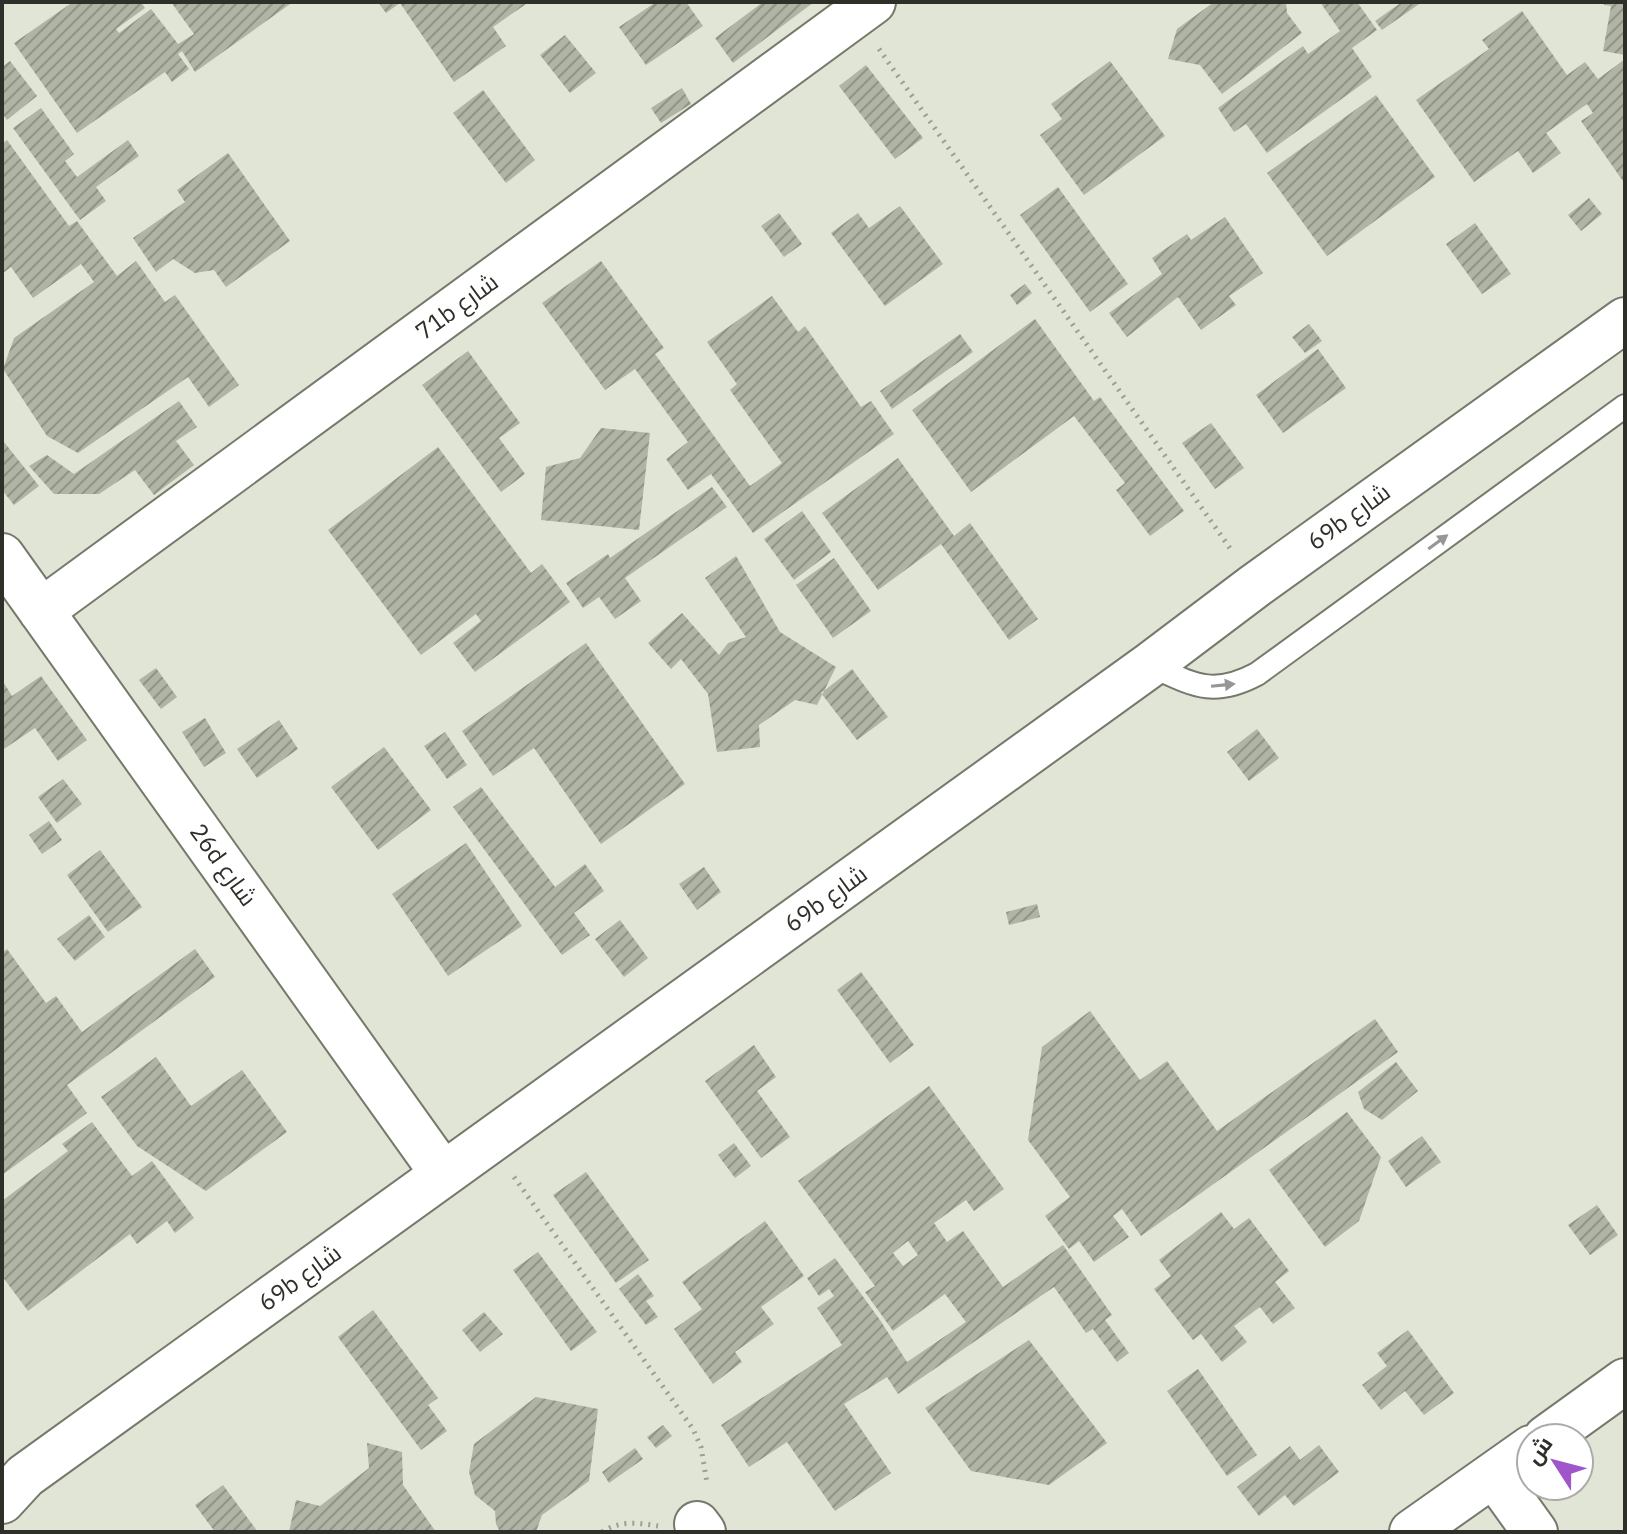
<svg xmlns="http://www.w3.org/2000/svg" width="1627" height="1534" viewBox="0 0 1627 1534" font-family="'IBM Plex Sans',Cairo,sans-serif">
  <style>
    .building { fill: url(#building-hatch); fill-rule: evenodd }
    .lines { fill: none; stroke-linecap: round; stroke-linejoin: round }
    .lane-casing { stroke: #75796b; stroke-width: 26 }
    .street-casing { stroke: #75796b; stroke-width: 48 }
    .path { stroke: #9c9f93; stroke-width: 5; stroke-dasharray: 2 6; stroke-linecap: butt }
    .lane { stroke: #fff; stroke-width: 22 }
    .street { stroke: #fff; stroke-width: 44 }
    .oneway { fill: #969794 }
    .labels { text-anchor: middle; stroke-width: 8; stroke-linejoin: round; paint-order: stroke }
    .street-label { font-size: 24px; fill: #2e2f29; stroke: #fff }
  </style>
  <defs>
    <pattern id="building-hatch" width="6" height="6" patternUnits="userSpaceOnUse" patternTransform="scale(2)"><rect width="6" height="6" fill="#b0b4a5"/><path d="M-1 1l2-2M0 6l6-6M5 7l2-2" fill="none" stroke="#909386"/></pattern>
  </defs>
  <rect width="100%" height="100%" fill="#e0e5d5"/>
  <path class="building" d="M73,2H141L145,8L116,29L119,33L151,9L178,44L194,34L171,2H293L195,72L182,51L178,54L189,69L172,82L165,72L77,133L14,43Z
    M378,2H529L493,27L506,46L454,82L400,3L386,13Z
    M656,2H686L703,26L646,65L619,27Z
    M763,2H814L733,63L715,38Z
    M1214,2H1286L1287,13L1302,33L1222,94L1200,65L1168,59L1177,29Z
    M1320,2H1357L1377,30L1352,48L1372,77L1267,153L1246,124L1234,132L1218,108L1303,46L1308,54L1340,31Z
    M1402,2H1422L1382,30L1375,21Z
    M1604,2H1625V55L1603,51L1611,6L1604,5Z
    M1522,11L1567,75L1585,62L1598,79L1625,59V184L1581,121L1593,113L1587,104L1546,133L1561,153L1533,173L1518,151L1474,182L1416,100L1489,49L1482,40Z
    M565,35L596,73L570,93L540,55Z
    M10,61L37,96L7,120L2,113V67Z
    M1110,61L1165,136L1084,195L1040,135L1062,119L1051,104Z
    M866,65L923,138L895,159L839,86Z
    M682,88L691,104L661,123L651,108Z
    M483,90L535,160L506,183L453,113Z
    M1376,95L1435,177L1327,256L1267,173Z
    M41,108L74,154L65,161L77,177L128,140L139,156L96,187L106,201L80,220L13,128Z
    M7,140L69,226L77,221L117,276L136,261L165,302L175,295L239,385L209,407L188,377L78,453L47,436L3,369L14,338L94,282L81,264L33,298L11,267L2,274V144Z
    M228,153L290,241L226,287L214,270L195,273L173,259L156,272L133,238L185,202L177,190Z
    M1058,187L1128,284L1090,312L1020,215Z
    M1589,198L1602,214L1581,231L1568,215Z
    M900,206L943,264L885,306L831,233L858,213L869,228Z
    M779,213L802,244L784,257L761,226Z
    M1225,217L1263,273L1229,296L1236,305L1201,330L1178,297L1127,337L1109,313L1162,274L1152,258L1187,234L1191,240Z
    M1475,223L1511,274L1482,294L1446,244Z
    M601,261L664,348L655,354L750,486L782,463L730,390L737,384L707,342L772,296L798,332L805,326L861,407L871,401L894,434L753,533L711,474L688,490L666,459L688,442L635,369L605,390L542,303Z
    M1025,284L1032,293L1017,305L1010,295Z
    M1035,319L1094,401L1100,397L1184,511L1150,536L1116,490L1125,483L1074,416L971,492L912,410Z
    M1309,324L1322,341L1305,353L1292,337Z
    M960,334L973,352L892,409L880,391Z
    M1318,349L1346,388L1283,433L1256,395Z
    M468,351L520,423L499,438L525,474L501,492L422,385Z
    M179,401L197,427L176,441L194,465L154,495L135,470L99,494H54L29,466L47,455L74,474Z
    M1211,423L1244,468L1215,489L1182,443Z
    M601,428L650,433L639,530L541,520L546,467L580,458Z
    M4,442L39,486L14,505L2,490V443Z
    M438,447L531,573L542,564L570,602L475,672L453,643L481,621L476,614L421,655L328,530Z
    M898,458L954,536L970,523L1038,619L1009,640L941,544L878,590L822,513Z
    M712,487L727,507L625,578L641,601L615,619L599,597L583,608L566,583L608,554L610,558Z
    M802,511L831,552L794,580L764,539Z
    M736,556L780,632L836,667L817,705L795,700L759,725L760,747L717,752L708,694L681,659L671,669L648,643L682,613L719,655L728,643L746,637L705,578Z
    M834,558L871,611L833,638L796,585Z
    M586,643L685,784L601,844L534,748L493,776L462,731Z
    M156,668L177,697L161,709L139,680Z
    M852,669L888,717L857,740L821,693Z
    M41,676L87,740L58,761L35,728L4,749L2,746V680L12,696Z
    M205,718L226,753L204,767L182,732Z
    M279,720L298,749L257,778L237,749Z
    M1257,729L1279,758L1249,781L1227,752Z
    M445,732L467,765L447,779L424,746Z
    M384,747L431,810L378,850L331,787Z
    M63,779L82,804L57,823L38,797Z
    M481,787L555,887L585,864L604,891L574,913L590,935L562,955L453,807Z
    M49,821L62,840L42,854L29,835Z
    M466,843L522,926L448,976L392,894Z
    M100,850L142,907L108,932L67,875Z
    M704,867L721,892L697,910L679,884Z
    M1037,904L1040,917L1009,925L1006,912Z
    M89,915L105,937L75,961L57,939Z
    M620,920L648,958L624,977L595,939Z
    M7,949L46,1003L56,996L82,1032L195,949L215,977L67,1085L87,1113L2,1175V953Z
    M861,972L914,1045L890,1063L837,990Z
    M1090,1011L1140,1080L1167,1061L1217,1131L1375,1019L1398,1052L1141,1236L1122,1209L1113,1216L1129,1237L1094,1262L1079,1241L1069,1249L1045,1216L1070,1197L1028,1140L1042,1047Z
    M754,1045L776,1077L757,1091L790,1137L761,1158L705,1081Z
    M156,1057L191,1106L242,1070L287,1132L206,1191L137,1146L101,1097Z
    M1396,1062L1418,1091L1382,1120L1364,1109L1358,1092Z
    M929,1086L1004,1189L974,1211L966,1200L934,1223L947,1242L963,1231L1003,1287L1063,1245L1112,1315L1105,1320L1129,1353L1117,1362L1093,1329L1086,1333L1054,1287L898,1394L887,1377L844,1404L891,1473L835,1511L787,1442L749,1467L721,1425L842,1345L817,1308L834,1296L829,1289L819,1296L807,1278L835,1258L880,1320L907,1362L966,1322L945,1294L893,1331L865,1292L875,1286L798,1181ZM908,1241L918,1255L903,1266L893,1253Z
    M1347,1112L1381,1157L1359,1221L1325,1247L1269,1170Z
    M92,1122L132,1176L152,1161L194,1218L175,1233L167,1221L137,1244L130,1234L28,1311L2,1276V1201L68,1151L62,1144Z
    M1422,1136L1441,1162L1406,1187L1388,1161Z
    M734,1143L751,1166L735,1178L718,1155Z
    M586,1172L649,1260L616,1283L553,1195Z
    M1597,1205L1618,1235L1590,1255L1568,1225Z
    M1221,1212L1234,1229L1249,1218L1289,1271L1275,1282L1295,1308L1273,1324L1260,1307L1234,1326L1247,1342L1222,1362L1201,1334L1193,1340L1154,1289L1171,1276L1159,1260Z
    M765,1221L804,1276L761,1307L774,1324L735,1352L742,1362L713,1384L674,1329L702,1309L682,1282Z
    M538,1252L597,1332L571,1351L513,1270Z
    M638,1274L654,1296L646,1301L658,1317L646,1325L619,1289Z
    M373,1310L438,1398L428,1405L447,1431L421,1450L338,1337Z
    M484,1312L503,1334L480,1352L462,1330Z
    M1408,1330L1454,1393L1424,1415L1405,1391L1381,1410L1362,1385L1387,1366L1377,1353Z
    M1029,1340L1107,1443L1049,1485L971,1471L925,1408Z
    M1198,1369L1257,1455L1227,1476L1167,1391Z
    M536,1397L598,1409L589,1481L542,1515L536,1532H500L496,1524L495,1511L475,1495L469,1472L474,1444Z
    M663,1425L672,1436L656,1448L647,1437Z
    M367,1443L402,1452L403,1485L436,1532H289L296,1500L320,1506L369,1468Z
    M1319,1445L1339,1472L1294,1506L1285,1495L1259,1516L1237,1487L1290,1446L1300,1460Z
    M635,1448L643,1459L609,1483L602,1472Z
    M223,1485L258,1532H215L195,1505Z"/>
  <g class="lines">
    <defs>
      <path id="lane" d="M1150,665C1192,684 1212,698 1257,674L1625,406"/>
      <path id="street" d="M2,556L443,1174
        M41,611L873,2
        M1546,1438L1625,1381
        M1494,1475L1535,1532
        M2,1501L25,1476L1150,665L1256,585L1625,320
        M697,1524L703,1532
        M1412,1532L1531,1448"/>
    </defs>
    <use href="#lane" class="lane-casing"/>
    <use href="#street" class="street-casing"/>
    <path class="path" d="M879,49L1232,551
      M514,1177L693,1429L701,1447L707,1483
      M602,1532C620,1520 639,1523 658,1526"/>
    <use href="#lane" class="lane"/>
    <use href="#street" class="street"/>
  </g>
  <defs><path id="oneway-solid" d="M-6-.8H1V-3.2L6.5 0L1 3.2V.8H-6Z" transform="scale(2)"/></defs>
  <g class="oneway">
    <use href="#oneway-solid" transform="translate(1438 542) rotate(-36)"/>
    <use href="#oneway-solid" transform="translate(1223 685) rotate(-6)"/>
  </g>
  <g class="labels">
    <g class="street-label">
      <text transform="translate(457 307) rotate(-36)" y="8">71b شارع</text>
      <text transform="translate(1349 517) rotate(-36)" y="8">69b شارع</text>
      <text transform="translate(223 865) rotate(54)" y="8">26d شارع</text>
      <text transform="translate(826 899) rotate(-36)" y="8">69b شارع</text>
      <text transform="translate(300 1278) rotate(-36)" y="8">69b شارع</text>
    </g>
  </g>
  <rect width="1627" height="1534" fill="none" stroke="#2e2f29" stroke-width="8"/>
  <g transform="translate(1555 1462) rotate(306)"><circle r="38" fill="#ffffff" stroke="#abaca9" stroke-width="2"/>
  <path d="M0-6L14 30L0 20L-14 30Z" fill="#a056ca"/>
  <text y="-12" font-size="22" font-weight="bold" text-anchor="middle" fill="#2e2f29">ش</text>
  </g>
</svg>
